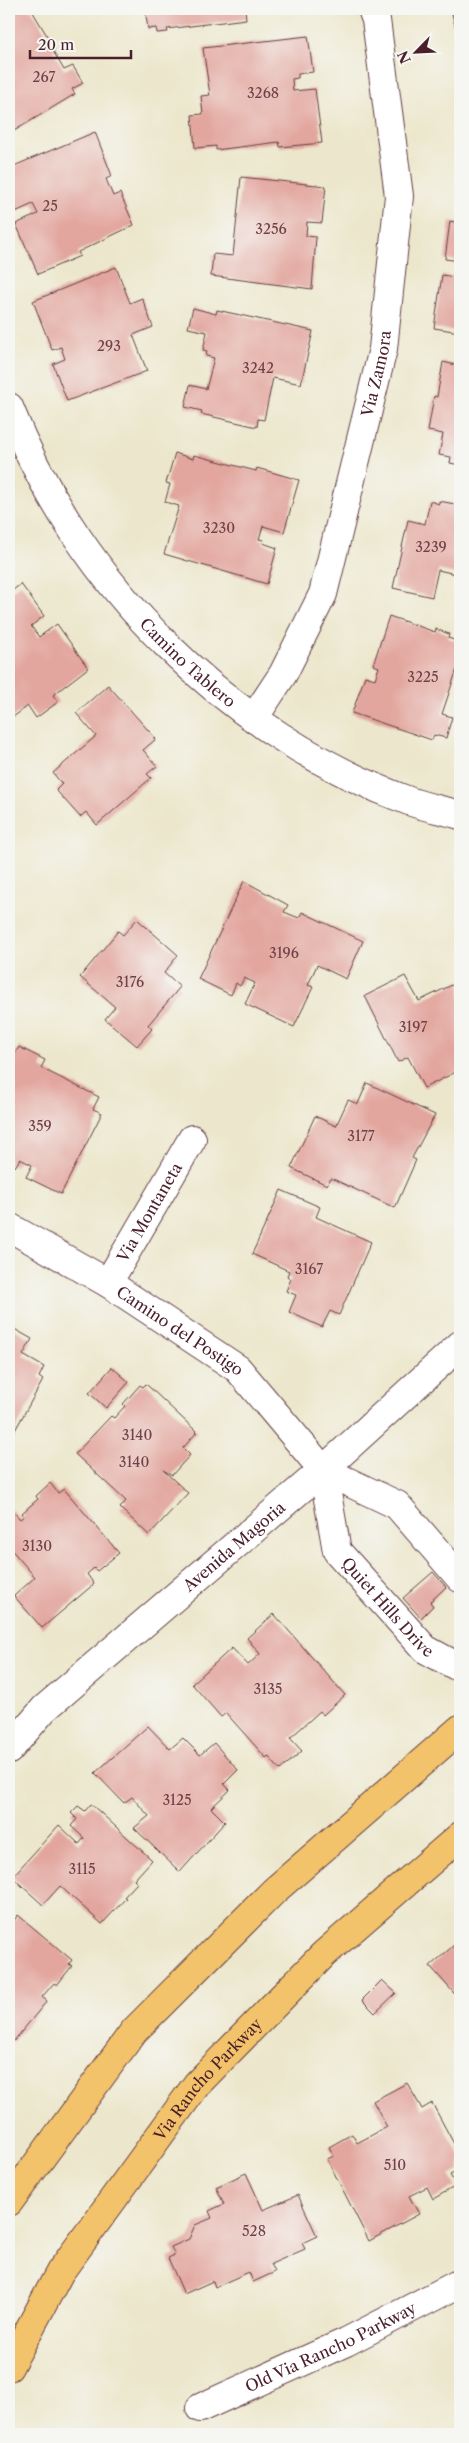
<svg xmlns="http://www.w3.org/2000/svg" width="469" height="2443" viewBox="0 0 469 2443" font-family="'Libre Caslon Text',serif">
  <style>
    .building { fill: #e2a69e }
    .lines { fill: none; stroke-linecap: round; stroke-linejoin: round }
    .street-casing { stroke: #623d43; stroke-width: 30 }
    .primary-casing { stroke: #623d43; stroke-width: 30 }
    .street { stroke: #fff; stroke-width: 28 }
    .primary { stroke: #f2c36a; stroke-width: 28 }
    .labels { text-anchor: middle; stroke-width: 5; stroke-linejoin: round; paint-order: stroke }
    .number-label { font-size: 14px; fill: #704148 }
    .street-label { font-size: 16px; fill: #4a1f2b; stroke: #f6f6f2 }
  </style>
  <rect width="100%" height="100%" fill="#f6f6f2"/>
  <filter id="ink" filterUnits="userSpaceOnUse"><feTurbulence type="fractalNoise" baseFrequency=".02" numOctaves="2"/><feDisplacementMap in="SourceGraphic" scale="10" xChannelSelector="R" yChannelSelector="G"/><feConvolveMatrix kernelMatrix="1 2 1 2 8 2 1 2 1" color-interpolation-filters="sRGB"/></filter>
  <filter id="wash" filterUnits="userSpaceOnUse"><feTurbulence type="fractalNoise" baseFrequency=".0096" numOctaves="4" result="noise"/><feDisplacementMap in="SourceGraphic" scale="20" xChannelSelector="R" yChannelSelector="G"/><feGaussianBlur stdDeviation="1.12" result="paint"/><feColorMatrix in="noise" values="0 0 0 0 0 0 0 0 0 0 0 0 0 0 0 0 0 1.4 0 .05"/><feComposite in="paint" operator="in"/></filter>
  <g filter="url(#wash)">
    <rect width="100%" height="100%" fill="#ece7cc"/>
    <g id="blocks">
      <path class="building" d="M18,9H31L55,49L53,51L64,70L73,66L83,83L72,89L75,94L9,134V15Z
        M145,9H245L246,19L167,29L168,32L157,33L156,28L148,29Z
        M451,9H460V34H457Z
        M308,36L313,72L298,74V78L292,79L293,91L315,89L322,143L280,147L279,142L216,150V146L195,148L192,115L203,114L201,96L210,95L203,48Z
        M95,132L112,176L106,179L113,196L120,193L134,225L78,252L80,256L38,274L16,224L38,214L33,204L13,213L9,202V168Z
        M241,177L326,186L322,223L307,222L306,236L316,237L312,289L211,276L213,254L233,256Z
        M450,221L460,223V261L445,259Z
        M116,267L130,303L142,298L153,327L133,335L147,371L67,401L53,364L65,359L61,347L52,350L33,301Z
        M442,275L460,278V332L434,328Z
        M193,308L216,314L217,310L313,331L301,384L273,378L264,420L258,419L257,427L201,414L202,411L185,407L190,385L206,389L214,358L206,356L207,351L203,350L207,332L188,328Z
        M443,362L460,366V465L450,463L451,457L439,455L443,434L428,431L434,396L437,397Z
        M175,453L193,459L194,455L256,471L257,468L299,480L284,532L263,526L259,539L264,540L263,543L277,548L267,584L164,554L179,506L165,502L170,484L166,483Z
        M430,501L439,504V501L460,505V575L438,570L432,597L393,588L408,520L425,524Z
        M21,584L44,616L31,626L39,637L57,624L88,668L53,695L58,702L36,718L28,706L9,720V593Z
        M389,616L435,632L436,629L449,634L448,638L460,642V670L457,669L442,714L452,717L446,738L434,735L432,740L352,713L365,676L375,679L379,667L373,665Z
        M108,685L156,739L143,750L157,766L147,774L151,778L97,825L86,812L80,817L56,790L62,784L53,773L96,736L76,713Z
        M244,881L288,905L284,912L299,918L302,912L363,941L346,979L317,965L308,985L313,987L294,1027L245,1004L255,983L244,978L240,986L236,983L231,995L198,979Z
        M137,919L178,955L164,973L180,987L148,1025L152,1029L137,1046L105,1019L115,1007L80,977L118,931L123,935Z
        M405,976L419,1001L460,981V1070L424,1088L408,1057L398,1062L365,996Z
        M19,1047L45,1060L41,1068L99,1097L93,1109L102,1113L61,1194L26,1177L32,1165L20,1159L15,1167L9,1164V1063Z
        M367,1083L435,1115L412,1158L416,1160L395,1208L331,1178L327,1185L291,1168L315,1116L336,1126L348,1100L358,1104Z
        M281,1190L320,1207L316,1217L371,1242L339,1315L330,1311L322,1327L289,1312L296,1295L286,1291L291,1279L287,1276L289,1271L252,1254Z
        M9,1326L32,1339L23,1355L44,1367L39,1377L43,1380L9,1441Z
        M112,1367L129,1382L106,1408L89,1393Z
        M146,1384L197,1432L183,1448L190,1455L172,1475L163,1470L188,1493L149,1535L120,1508L126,1501L75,1454L111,1416L114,1418L125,1406L123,1404L140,1385L143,1387Z
        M50,1483L58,1493L64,1489L119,1553L97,1571L94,1568L87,1574L94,1584L42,1628L14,1596L35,1577L9,1547V1513L12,1510L20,1519L24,1516L22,1513L38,1499L36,1496Z
        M433,1572L446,1587L430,1602L433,1606L421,1618L403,1598Z
        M274,1614L345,1695L323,1715L320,1711L290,1738L302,1751L280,1770L268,1756L266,1758L226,1713L221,1717L192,1684L232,1648L248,1665L260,1654L247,1638Z
        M148,1726L170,1749L183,1738L200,1755L214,1743L238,1770L224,1784L230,1790L211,1808L225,1822L180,1872L134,1828L149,1816L132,1797L124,1803L95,1773Z
        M91,1804L152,1860L134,1880L137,1883L124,1897L126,1898L102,1924L60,1886L43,1905L12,1877L59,1825L79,1844L84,1838L71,1826L77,1819L71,1813L78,1806L85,1811Z
        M18,1915L72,1960L69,1964L72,1966L57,1985L54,1983L42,1997L47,2001L13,2042L9,2038V1927Z
        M460,1940V2000L430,1966Z
        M382,1980L396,1993L375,2013L362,2000Z
        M407,2083L422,2109L432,2103L460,2155V2170L450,2175L456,2186L433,2199L427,2187L409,2196L419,2214L369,2241L327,2159L334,2156L329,2147L352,2134L357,2143L387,2127L373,2101Z
        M246,2173L263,2210L298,2195L317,2236L302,2243L305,2249L271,2264L275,2272L253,2282L249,2272L215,2287L213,2281L184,2294L168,2258L175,2255L171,2247L189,2239L195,2225L212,2218L209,2211L224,2204L216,2187Z"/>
    </g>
  </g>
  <g filter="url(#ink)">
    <use href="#blocks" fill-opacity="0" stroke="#623d43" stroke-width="1"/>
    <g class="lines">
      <defs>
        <g id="street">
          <path id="s1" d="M9,407C78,585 230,735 409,801C425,807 443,810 460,815"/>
          <path id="s2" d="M254,718L283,674L323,594L383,349L399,196L376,20L372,9"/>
          <path id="s3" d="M9,1227L108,1283L238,1369L323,1470L397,1505L460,1578"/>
          <path id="s4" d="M108,1283L192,1139"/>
          <path id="s5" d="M323,1470L337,1551L425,1649L460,1668"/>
          <path id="s6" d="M9,1750L44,1709L323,1470L460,1345"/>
          <path id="s7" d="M200,2408L346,2342L460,2283"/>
        </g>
        <g id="primary">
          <path d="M9,2202L134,2031L274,1891L460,1729"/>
          <path id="s8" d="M9,2367L60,2272L197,2084L324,1954L460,1836"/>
        </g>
      </defs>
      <use href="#street" class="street-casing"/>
      <use href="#primary" class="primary-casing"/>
      <use href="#street" class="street"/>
      <use href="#primary" class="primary"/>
    </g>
  </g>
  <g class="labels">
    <g class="number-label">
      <text x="44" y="82">267</text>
      <text x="263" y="98">3268</text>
      <text x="50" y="211">25</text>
      <text x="271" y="234">3256</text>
      <text x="109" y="351">293</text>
      <text x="258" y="373">3242</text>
      <text x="219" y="533">3230</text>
      <text x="431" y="552">3239</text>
      <text x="423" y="682">3225</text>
      <text x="284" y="958">3196</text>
      <text x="130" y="987">3176</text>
      <text x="413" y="1032">3197</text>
      <text x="40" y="1131">359</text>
      <text x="361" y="1141">3177</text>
      <text x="309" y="1274">3167</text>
      <text x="137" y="1440">3140</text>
      <text x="134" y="1467">3140</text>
      <text x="37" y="1551">3130</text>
      <text x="268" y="1694">3135</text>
      <text x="177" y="1805">3125</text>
      <text x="82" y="1874">3115</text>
      <text x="395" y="2170">510</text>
      <text x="254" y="2236">528</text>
    </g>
    <g class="street-label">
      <text dy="6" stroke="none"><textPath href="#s2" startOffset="369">Via Zamora</textPath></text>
      <text dy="6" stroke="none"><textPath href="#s1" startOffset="315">Camino Tablero</textPath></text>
      <text dy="6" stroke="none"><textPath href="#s4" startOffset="82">Via Montaneta</textPath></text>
      <text dy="6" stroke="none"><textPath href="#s3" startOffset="200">Camino del Postigo</textPath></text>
      <text dy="6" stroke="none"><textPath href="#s6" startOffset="304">Avenida Magoria</textPath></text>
      <text dy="6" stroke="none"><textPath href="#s5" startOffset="158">Quiet Hills Drive</textPath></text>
      <text dy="6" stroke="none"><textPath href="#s8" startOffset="351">Via Rancho Parkway</textPath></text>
      <text dy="6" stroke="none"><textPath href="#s7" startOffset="144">Old Via Rancho Parkway</textPath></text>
    </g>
  </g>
  <rect width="469" height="2443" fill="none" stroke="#f6f6f2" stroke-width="30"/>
  <g transform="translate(416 52) rotate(246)" stroke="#f6f6f2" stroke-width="4" paint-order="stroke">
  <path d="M0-4L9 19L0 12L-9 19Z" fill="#4a1f2b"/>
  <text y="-8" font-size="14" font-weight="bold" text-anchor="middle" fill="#4a1f2b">N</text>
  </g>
  <path d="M30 50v8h101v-8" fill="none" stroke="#4a1f2b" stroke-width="2.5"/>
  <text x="38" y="50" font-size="15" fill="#4a1f2b" stroke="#f6f6f2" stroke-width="4" paint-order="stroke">20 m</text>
</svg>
